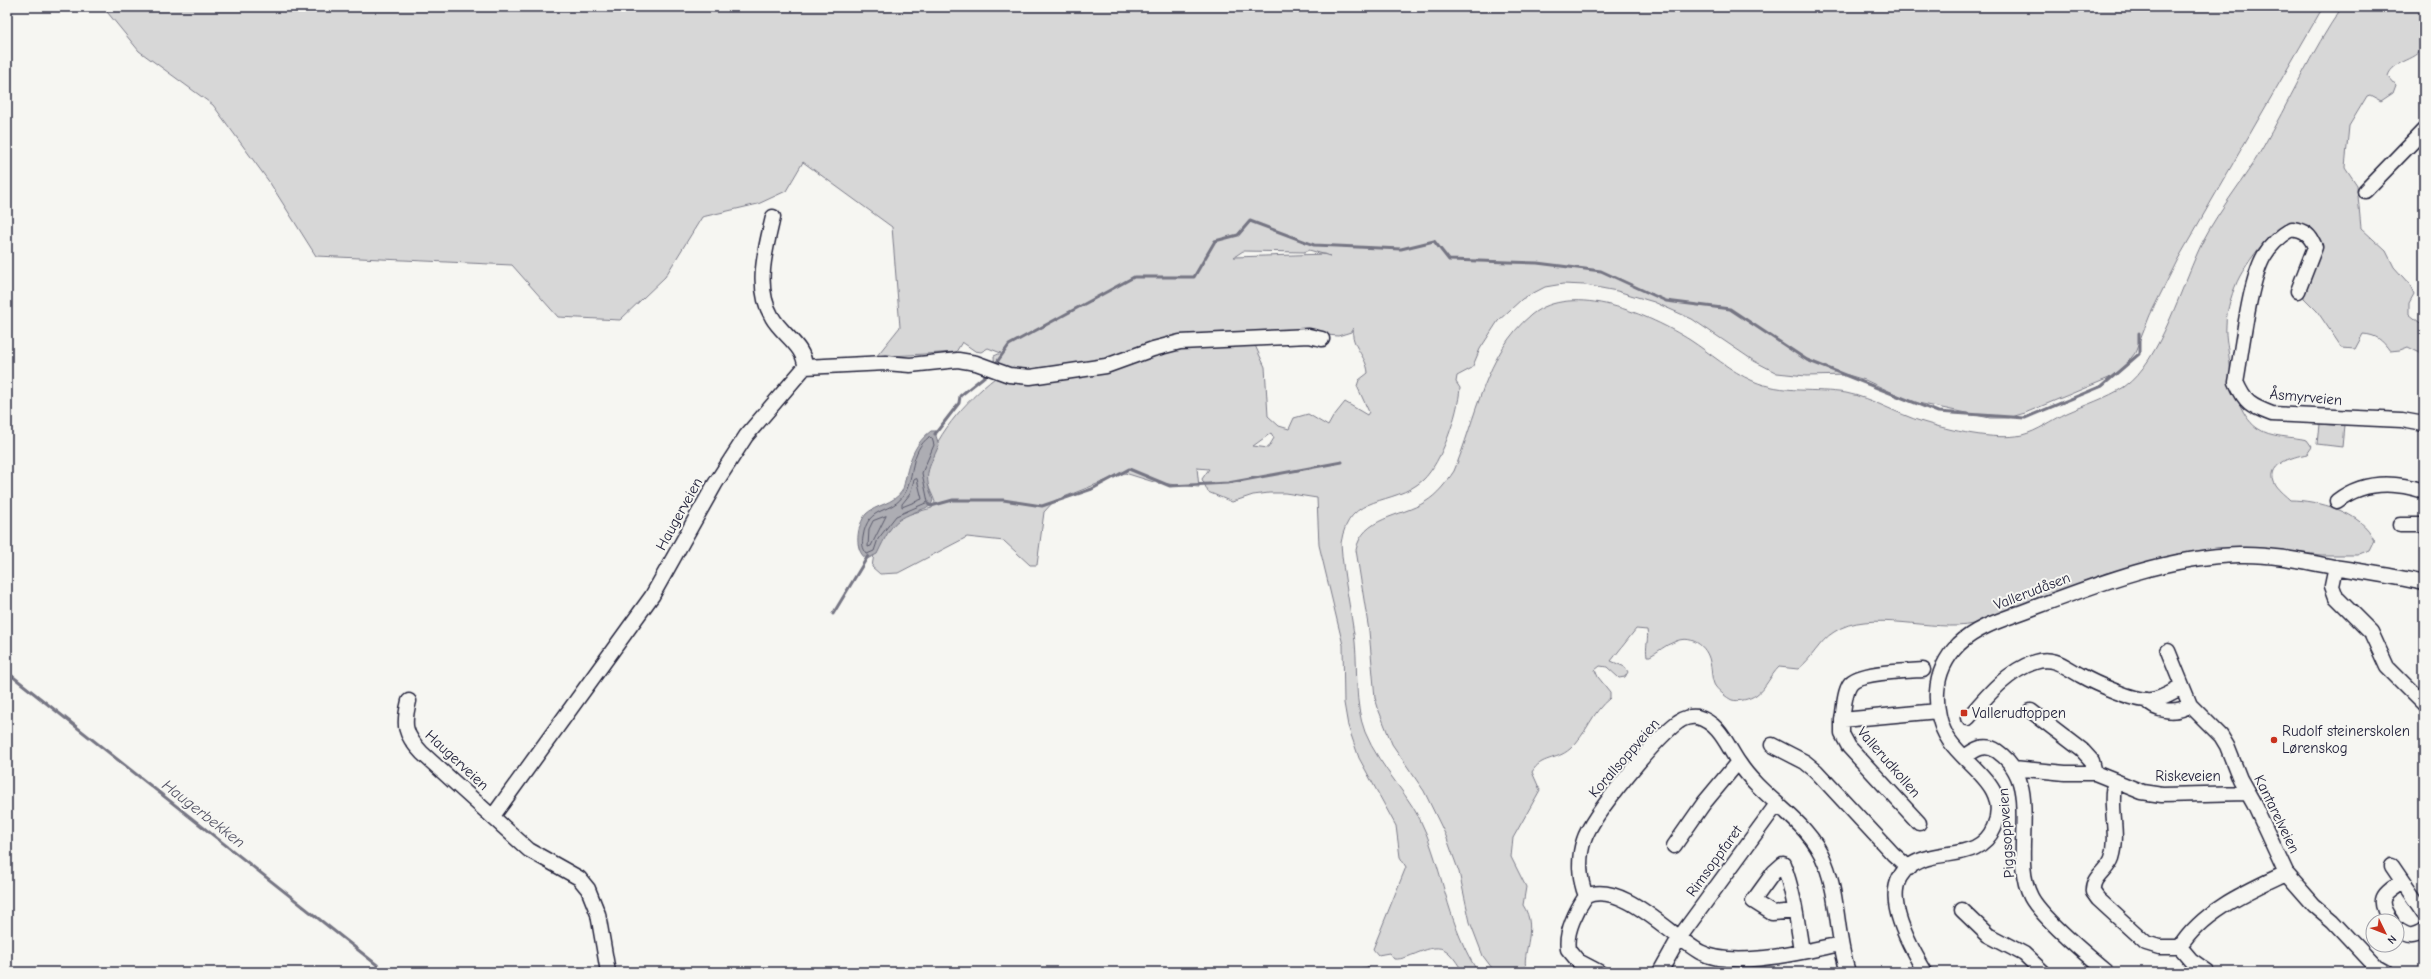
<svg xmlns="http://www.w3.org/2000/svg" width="2431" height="979" viewBox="0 0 2431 979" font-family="'Comic Neue',sans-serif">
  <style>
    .green { fill: #d7d7d7; stroke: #7c7c89; fill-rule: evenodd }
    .water { fill: #adadb3; stroke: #757583 }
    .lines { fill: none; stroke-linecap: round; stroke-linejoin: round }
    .shore { stroke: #5a5a6b; stroke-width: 1 }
    .stream { stroke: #757583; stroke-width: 3 }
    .minor-casing { stroke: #22223b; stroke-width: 17 }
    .minor { stroke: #f6f6f2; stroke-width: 14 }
    .poi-dot { fill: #c8321e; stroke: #f6f6f2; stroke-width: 1.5 }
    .labels { text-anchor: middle; stroke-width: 4; stroke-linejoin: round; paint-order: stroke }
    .street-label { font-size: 15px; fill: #22223b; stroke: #f6f6f2 }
    .poi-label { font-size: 15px; fill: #22223b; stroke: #f6f6f2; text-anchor: start }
    .water-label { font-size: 16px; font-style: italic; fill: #535365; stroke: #f6f6f2 }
  </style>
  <rect width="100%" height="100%" fill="#f6f6f2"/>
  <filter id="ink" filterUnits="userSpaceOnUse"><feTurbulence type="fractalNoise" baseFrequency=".025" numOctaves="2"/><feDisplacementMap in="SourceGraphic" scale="8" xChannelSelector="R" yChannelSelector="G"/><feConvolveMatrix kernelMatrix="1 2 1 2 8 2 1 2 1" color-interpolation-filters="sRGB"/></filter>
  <g filter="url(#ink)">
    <path class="green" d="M103,7H2323L2178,259L2150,315L2135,353L2125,366L2109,378L2025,413L2008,418H1990L1913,402L1865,380L1848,375L1806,376L1777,373L1754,361L1692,319L1654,302L1617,291L1585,285L1563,284L1545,287L1522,299L1498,321L1480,349L1472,368L1457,376L1456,382L1460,388C1458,414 1442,462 1423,480C1392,508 1349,491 1341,543C1343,576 1351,609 1355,642C1358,672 1354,703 1365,732C1380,769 1412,796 1426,833C1445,881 1449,927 1478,972H1463C1459,966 1455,959 1450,954C1435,937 1411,961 1394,959L1389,953L1378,955L1373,949L1406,867L1400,857L1396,826L1359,758L1348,726L1344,703L1343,645L1319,545L1317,498L1285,493H1269L1253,495L1232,502L1208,492L1202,479L1209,469L1197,468L1199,487L1157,483L1125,473L1054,501L1044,512L1037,565H1030L1004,541L967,537L898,573L880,574L872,567L875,547L894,518L932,508L935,502C933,495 926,484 926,476C930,439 967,400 995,378L994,356L1001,353L988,348L981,352L975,351L962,342L956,352L876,357L900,327L892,227L803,162L786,191L758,204L702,217L665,277L620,320L558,317L512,265L316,256L270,183L213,105L139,51ZM1309,250L1330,256L1325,254L1234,257L1243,251L1304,252ZM1353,328C1350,346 1367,356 1368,373L1359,380L1357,386L1369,412L1367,415L1345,402L1333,417L1328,426L1308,414L1294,418L1289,429L1279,426L1268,416L1265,367L1253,341L1306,333L1338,336L1351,332ZM1271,433L1274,438L1268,448L1253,446Z
      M2342,7H2424C2424,19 2426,33 2424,44C2421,61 2393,59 2388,76L2396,85L2393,93L2381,101L2370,95L2367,96L2349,126L2345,167L2357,185L2361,228L2386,251L2394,267L2410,285L2414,294L2409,303V314L2424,326V355L2408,347L2400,350L2390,351C2382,340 2377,335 2363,334L2355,349L2342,348L2317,311L2304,298L2303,292L2322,249C2316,218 2295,221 2272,235C2263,241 2246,265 2240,276C2233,289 2226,311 2226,325C2225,338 2229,352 2230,365C2231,384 2240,416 2257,428C2271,438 2291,436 2307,440L2312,447L2307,454C2293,457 2263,464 2276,486C2279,491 2286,496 2290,500C2317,500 2363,512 2374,540L2369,550L2357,555H2321L2260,548L2224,549L2156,562L2106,573L1973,624C1934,633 1869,608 1834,632C1819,641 1812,659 1798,669L1779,667C1770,676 1766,688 1756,695C1750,699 1739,702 1732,700C1727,698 1716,689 1714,684C1711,677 1712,669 1710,662C1707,645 1690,634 1674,642C1665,645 1658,652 1650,656H1647C1645,647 1649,639 1647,630L1636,629L1611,661L1625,667L1628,672L1625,677L1619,678L1607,667L1600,666L1595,670L1598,677L1610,692V698C1591,713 1587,734 1570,749C1556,761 1541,756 1532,772L1540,790L1513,838L1511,857L1526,887L1523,905C1540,930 1518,958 1528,972H1495L1483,956L1470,922L1459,872L1446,836L1424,791L1392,744L1379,711L1375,698L1369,631L1356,550C1362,517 1401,517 1425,502C1438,494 1446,483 1454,471C1476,419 1485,353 1531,315C1573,281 1650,315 1690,340C1710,353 1730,371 1753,381C1783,394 1815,388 1846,393C1872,398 1897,414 1923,422C1949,430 1995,441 2022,435C2038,431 2052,420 2067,413C2085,405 2107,398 2124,387C2161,362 2183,280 2204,239C2220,208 2244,180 2262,149C2289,102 2311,52 2342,7Z
      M2319,424L2344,426L2342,447L2317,444Z"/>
    <path class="water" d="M931,431H937L936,436L939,445C928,471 923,473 933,500L931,506C894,520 894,519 877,554L867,559C853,551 857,525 866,514C875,505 894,504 902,491C904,487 905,480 906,476C910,458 916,442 931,431Z"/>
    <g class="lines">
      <path class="shore" d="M929,437L932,438L934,445L922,473L928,502L896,516L878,539L874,551L867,554C862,548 862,543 863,537C868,503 892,516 905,493C915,476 909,452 929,437Z
        M917,479L922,499L902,507V504L910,494L914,480Z
        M886,516L871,546L868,547L869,529L873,521Z"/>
      <path class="stream" d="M997,362L1009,345L1134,277H1194L1215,241L1238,235L1250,221L1314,245L1401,249L1434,241L1449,260L1537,263L1601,271L1666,301L1730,309L1807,360L1938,412L2025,418L2102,386L2139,354V333
        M935,434L959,403L960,396L986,375
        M928,504L931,506L953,500H1003L1042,506L1092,489L1129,469L1170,486L1228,483L1342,462
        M833,614L868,556
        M7,672L386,972
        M1349,972L1368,968"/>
      <defs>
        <path id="minor" d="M2365,191L2424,130
          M2298,291L2315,247C2310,235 2305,231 2292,229C2280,236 2271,244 2264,256C2249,282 2242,350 2236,382C2245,403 2251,406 2272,414L2402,420L2424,424
          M805,367L886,363L910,365L958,360L976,363L1009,375L1030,377L1106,366L1153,349L1180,342L1309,336L1322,339
          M2337,501C2363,481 2393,481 2424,491
          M2400,525H2424
          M2336,567L2332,586L2336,597L2371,632L2387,667L2424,704
          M2168,651L2190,705L2221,736L2227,746L2240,779L2254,804L2286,873L2314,905L2333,921L2376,967L2385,972
          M2146,700C2156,712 2177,714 2190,705
          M409,701C403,725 404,734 422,753L529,850L579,878L588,889L598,914L608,972
          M2031,711L2082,750L2092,761L2095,773
          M1968,718C1986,697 2007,671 2035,662C2054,656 2065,667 2080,675C2094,683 2136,702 2151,700C2162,699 2172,692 2182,687
          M1842,720C1844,709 1844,693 1850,684C1858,672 1908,671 1923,670
          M1772,745L1805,762L1816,771L1893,854L1909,868
          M1965,757C1975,749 1985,743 1997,751C2046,785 2008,853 2031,897C2041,916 2089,957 2107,972
          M2014,768L2065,773H2095L2142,792L2162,795L2247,793
          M2115,781C2108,805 2120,833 2112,858C2108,870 2091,878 2093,892L2098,899L2146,943L2159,947H2180
          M493,816L652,596L715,484L746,436L805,367C805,346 782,335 772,317C754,287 766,248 773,217
          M1919,823L1849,747L1842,734V720L1938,711
          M1674,846L1704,803L1738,762
          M2392,866L2424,913
          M1586,896C1579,879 1578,857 1584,840C1592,815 1656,738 1678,722C1683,718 1691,716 1697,717C1720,723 1727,746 1739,763C1763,800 1809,820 1825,863C1839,897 1836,937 1848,972
          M1586,896C1622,880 1671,936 1700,952C1734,970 1805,951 1841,944
          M1586,896C1577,909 1565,932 1568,949L1578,961L1599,972
          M1962,910L1988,935L2024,954L2043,972
          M1795,911L1772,913L1753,901L1774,872L1783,864C1794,892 1797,921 1802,951
          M2391,921C2376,900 2382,894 2403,882
          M2397,929C2408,937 2413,937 2424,930
          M1660,972L1679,938L1777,804
          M1925,972C1906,940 1868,873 1928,858C1953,851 1982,856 1994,827C2011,787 1968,768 1949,740C1940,727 1936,708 1937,692C1938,674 1946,657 1959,644C1979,625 2008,618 2033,608C2097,584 2170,556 2239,555C2271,554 2303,561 2334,567C2364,572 2395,576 2424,583
          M2208,972L2191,960L2180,947C2203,910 2248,891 2286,873"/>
      </defs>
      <use href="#minor" class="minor-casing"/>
      <use href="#minor" class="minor"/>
    </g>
  </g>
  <g class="poi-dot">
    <rect x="1960" y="709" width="8" height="8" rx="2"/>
    <circle cx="2274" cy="740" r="4"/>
  </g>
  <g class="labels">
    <g class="street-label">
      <text transform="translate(2306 397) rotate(5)" y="5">Åsmyrveien</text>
      <text transform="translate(679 514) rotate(-61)" y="5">Haugerveien</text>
      <text transform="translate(2032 591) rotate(-21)" y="5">Vallerudåsen</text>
      <text transform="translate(1624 758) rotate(-49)" y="5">Korallsoppveien</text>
      <text transform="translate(457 760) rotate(43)" y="5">Haugerveien</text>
      <text transform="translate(1889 762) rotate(49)" y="5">Vallerudkollen</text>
      <text x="2188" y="781">Riskeveien</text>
      <text transform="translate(2277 814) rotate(64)" y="5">Kantarelveien</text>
      <text transform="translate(2006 833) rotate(-94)" y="5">Piggsoppveien</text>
      <text transform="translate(1714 861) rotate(-54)" y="5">Rimsoppfaret</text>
    </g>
    <g class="poi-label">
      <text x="1972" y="718">Vallerudtoppen</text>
      <text x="2282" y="736">Rudolf steinerskolen<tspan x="2282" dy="17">Lørenskog</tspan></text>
    </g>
    <g class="water-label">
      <text transform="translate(204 813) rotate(38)" y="6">Haugerbekken</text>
    </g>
  </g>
  <rect width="2431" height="979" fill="none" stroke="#f6f6f2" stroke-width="24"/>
  <rect x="12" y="12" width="2407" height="955" fill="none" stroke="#22223b" stroke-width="1.5" filter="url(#ink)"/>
  <g transform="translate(2385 933) rotate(133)"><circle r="19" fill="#f6f6f2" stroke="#a1a1a9"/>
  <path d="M0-3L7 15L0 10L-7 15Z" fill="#c8321e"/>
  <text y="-6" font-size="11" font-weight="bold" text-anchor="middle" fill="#22223b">N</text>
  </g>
</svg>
